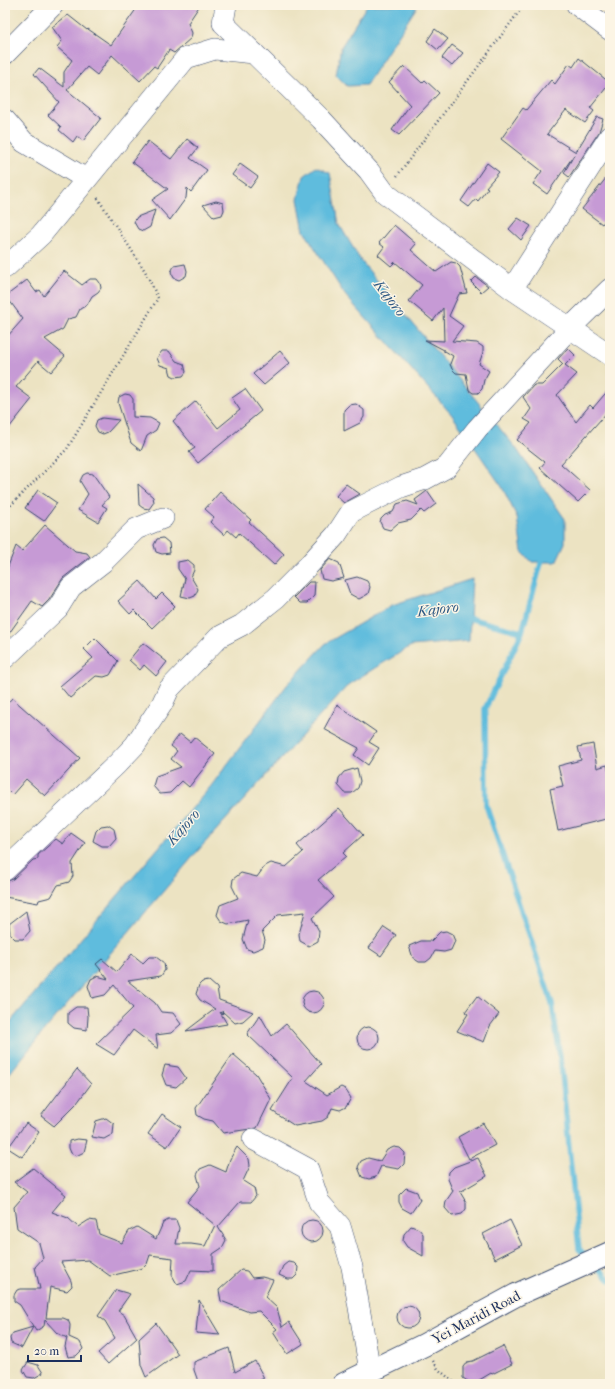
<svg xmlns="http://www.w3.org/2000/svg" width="615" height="1389" viewBox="0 0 615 1389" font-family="'IM FELL French Canon',serif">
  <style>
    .water { fill: #5fbcdd; stroke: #3d769e }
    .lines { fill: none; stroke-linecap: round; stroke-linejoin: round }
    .stream { stroke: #5fbcdd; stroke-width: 5.5 }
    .building { fill: #c69ad5 }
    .minor-casing { stroke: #3a4a6d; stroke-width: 22 }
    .primary-casing { stroke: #3a4a6d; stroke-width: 24 }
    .path { stroke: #3a4a6d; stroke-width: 2.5; stroke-dasharray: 1 3; stroke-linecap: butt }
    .minor { stroke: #fff; stroke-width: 21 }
    .primary { stroke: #fff; stroke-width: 22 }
    .labels { text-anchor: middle; stroke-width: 3; stroke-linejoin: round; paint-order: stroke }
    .street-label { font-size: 14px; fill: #1b2f5e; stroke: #fcf5e5 }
    .water-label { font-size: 15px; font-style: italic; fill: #2f5984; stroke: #fcf5e5 }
  </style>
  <rect width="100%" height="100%" fill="#fcf5e5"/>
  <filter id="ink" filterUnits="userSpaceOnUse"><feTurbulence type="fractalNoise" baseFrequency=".025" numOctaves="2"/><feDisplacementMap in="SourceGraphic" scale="8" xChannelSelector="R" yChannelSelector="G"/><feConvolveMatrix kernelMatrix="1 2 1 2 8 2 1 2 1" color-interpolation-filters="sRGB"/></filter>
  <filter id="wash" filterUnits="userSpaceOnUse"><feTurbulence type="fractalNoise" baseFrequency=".012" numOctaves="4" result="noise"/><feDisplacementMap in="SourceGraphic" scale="16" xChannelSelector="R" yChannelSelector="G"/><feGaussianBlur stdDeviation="0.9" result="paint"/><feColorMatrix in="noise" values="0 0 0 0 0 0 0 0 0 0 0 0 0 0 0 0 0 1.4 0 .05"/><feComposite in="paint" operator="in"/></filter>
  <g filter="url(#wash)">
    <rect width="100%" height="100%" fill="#ece3c2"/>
    <path class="water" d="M367,5H418L366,85L347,86L336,75L341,47Z
      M316,167L330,173L339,224L361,261L516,448L565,519V543L556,562H532L522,552L517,517L502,487L452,415L345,295L304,231L298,199L304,176Z
      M472,579L469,641L411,646L349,684L202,846L44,1031L5,1079V1028L211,786L287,685L325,644L392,605Z"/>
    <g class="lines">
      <path class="stream" d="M543,556L522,632L485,709L486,805L552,1003L561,1064L579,1249L588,1258
        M464,617L522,632
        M595,1265L610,1280"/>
    </g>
    <g id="blocks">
      <path class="building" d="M139,5H200L188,23L192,33L191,38L174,53L169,50L157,68L154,66L140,81L112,55L97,75L87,67L67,90L101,118L83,141L77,136L73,142L59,130L61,127L48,115L59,102L34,74L39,68L64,87V72L72,60L57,47L62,41L52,27L68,15L87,30L88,29L111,45Z
        M435,29L448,39L438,50L427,41Z
        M452,45L463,53L452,66L442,58Z
        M579,58L610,83L590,108L594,111L585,123L566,110L547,134L576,152L597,117L603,119L599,132L569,177L564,173L574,155L547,194L533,184L542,171L501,139L523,108L526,110L551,80L555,84L569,64L573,67Z
        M404,66L422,83L425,80L439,93L399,135L392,130L410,105L389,82Z
        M187,139L198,148L190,158L207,170L191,192L187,188L186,198L170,220L152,200L168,189L132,162L148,141L171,159Z
        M487,163L499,172L486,187L488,188L478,201L476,199L469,207L461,201Z
        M240,164L258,177L250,188L232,175Z
        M610,173V215L602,224L582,209Z
        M216,201L223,203L224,210L222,215L214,217L203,205Z
        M155,210L150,227L143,231L138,229L134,222L137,217Z
        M518,218L531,226L521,240L509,229Z
        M394,225L416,244L411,250L436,272L451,262L456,263L460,267L467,293L459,294L449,316L463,326L452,341L477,343L483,347V352L479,364L489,371L484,380L482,389L478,393H473L469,390L466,374L456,373L452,369L450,364L453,356L445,351L444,352V350L425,340L444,341L443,308L433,321L409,301L422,285L395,262L391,266L378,255L384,247L379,243Z
        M185,264L187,271L186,276L179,280L174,278L171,272L174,266Z
        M64,271L82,285L90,279H97L100,283L101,288L98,292L92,296L87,305L80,309L76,317L68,319L63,329L45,339L65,356L51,372L38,361L16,387L32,399L5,433V339L23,319L6,296L27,280L36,292L40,290L44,296Z
        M476,277L488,286L481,292L471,282Z
        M568,348L575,355L565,365L577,374L557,395L576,422L590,405L593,408L610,388V409L561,464L590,490L578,502L540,468L545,462L517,440L531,423L524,419L531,409L523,397L534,385H542L563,364L558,359Z
        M162,351H169L176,361L184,364L186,372L183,376L175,377L171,375L169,368L160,365L157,358Z
        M280,351L290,363L264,385L253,374Z
        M245,389L261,411L198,463L189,452L195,448L173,421L196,401L218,428L240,410L232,398Z
        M125,394L130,395L133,399V417L150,418L159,423L156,430L147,436L141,451L131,443L118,403L119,397Z
        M356,404L364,410V417L360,423L344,431V410L349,405Z
        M102,418L119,420L108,432L103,434L98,432L95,426L97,420Z
        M87,473L93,474L109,497L102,505L107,508L98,522L78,510L88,494L80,481L83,475Z
        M138,484L153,497L154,502L149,509L143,508L139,505Z
        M346,484L360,494L344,503L336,496Z
        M38,490L57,503L44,521L25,508Z
        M427,491L436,504L424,513L421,510L411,520L398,523L390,530L383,528L380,522L381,519L385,515L393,512L397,504L407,501L418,505L415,500Z
        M220,492L251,520L249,522L284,554L274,565L239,533L236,537L228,530L224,535L210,522L214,517L205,509Z
        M45,525L75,551L87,553L90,557L63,578L49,600L42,607L32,601L5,639V574L16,546L22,551Z
        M163,538L169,543L170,553L162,554L156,552L154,545L157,539Z
        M330,559L339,563L344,578L331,581L322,579L320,570Z
        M188,560L194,565V570L191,577L198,589L195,596L190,598L181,596L185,579L178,569V562Z
        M357,577L367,581L370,587L368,594L359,599L350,594L345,580Z
        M140,581L156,599L162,593L175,606L152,628L134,610L130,614L118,601Z
        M309,582H315L314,596L307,603H300L294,597Z
        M95,638L118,661L110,675L104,677L96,676L70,698L60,686L93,658L84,649Z
        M143,643L167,662L156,676L144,665L140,670L129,660Z
        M12,698L80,758L45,796L26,779L12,795L5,788V706Z
        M337,705L376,732L369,742L379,748L368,765L354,755L359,748L324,729Z
        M180,734L190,742L194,737L215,754L189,787L182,781L170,793L160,794L153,786L156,776L181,767L171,759L177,751L171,746Z
        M593,744L597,768L607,765L610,777V818L558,831L550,789L563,786L558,766L581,760L578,747Z
        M357,768L360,781L358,788L352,793H345L338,785L339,778L344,772Z
        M339,808L363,835L343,853L346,856L318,880L334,897L312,918L319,931L318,941L309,946L300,941L299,934L305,912L278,915L262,931L265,940L263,947L253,951L247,949L243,939L248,920L228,924L221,921L217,915L220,905L238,898L232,886L233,879L241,873L257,877L265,866L271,863L286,867L303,852L297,845Z
        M108,825L114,829L116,838L109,846H102L93,841L96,831L101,826Z
        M71,833L85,843L72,863L73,876L69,882L58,885L51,897L39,900L38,903L5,897V882L13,879L33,860L38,859V855L56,839L63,844Z
        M26,911L30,931L23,939H15L10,934L9,924Z
        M384,927L396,935L381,956L369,948Z
        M446,931L452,934L455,941L451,950L444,952L435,951L431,958L426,962H419L413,958L409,946L421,941H431L440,932Z
        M132,954L143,963L149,957H156L164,963L165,970L161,976L128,981L155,1003L161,1012L173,1013L181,1024L171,1033L156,1035L158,1049L133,1030L114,1055L96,1044L133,1008L114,985L105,995L92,998L88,986L91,979L97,976L108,979L96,964L102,959L117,972Z
        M209,981L217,988L219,1000L253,1012L243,1021L235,1023L222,1011L223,1014L220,1012L227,1024L186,1031L215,1009L200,1000L196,994L199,985L202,982Z
        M302 1002a11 11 0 1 1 22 0a11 11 0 1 1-22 0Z
        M477,996L499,1014L490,1026L484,1042L457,1031L468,1014L465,1012Z
        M76,1007H87L88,1017L87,1030L74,1028L68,1023V1013Z
        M260,1015L272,1036L286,1024L321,1064L306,1081L327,1095L341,1087L345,1089L351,1098L346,1107L340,1110L332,1108L328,1117L322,1121L295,1126L272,1111L293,1078L247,1034Z
        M357 1038a11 11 0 1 1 22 0a11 11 0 1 1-22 0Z
        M233,1054L256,1074L271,1099L257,1128L223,1133L213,1121L204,1119L197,1115L196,1108Z
        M165,1065L178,1067L186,1078L176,1087L166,1085L162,1075Z
        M77,1069L91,1084L77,1103L54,1126L41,1116Z
        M162,1114L181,1127L167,1147L148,1134Z
        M106,1118L114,1124L113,1134L104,1139L92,1137L96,1121Z
        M26,1123L39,1132L22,1157L8,1148Z
        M483,1123L495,1145L469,1159L458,1137Z
        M77,1139L87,1140L84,1152L76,1156L71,1153L69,1148V1141Z
        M237,1147L249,1159L250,1166L243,1181L254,1188L256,1196L251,1202H240L218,1227L226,1240L222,1248L213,1254V1271L191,1270L186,1281L177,1284L172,1275L173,1258L150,1255L147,1264L143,1268L110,1276L88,1260L61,1262L71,1281L72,1286L67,1291L50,1287L46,1318H63L68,1320L70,1325L69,1337L80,1342L83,1349L76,1356L68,1357L65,1347L67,1338L57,1333L45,1320L44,1326L36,1331L20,1305L14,1301V1295L17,1290L21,1289H40L35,1267L43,1258L39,1243L17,1228L14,1207L27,1192L14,1182L33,1168L66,1195L52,1212L68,1218L78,1227L89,1220L96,1221L99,1234L122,1243L129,1231L137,1227L156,1239L163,1223L168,1220H176L179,1228L176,1244H191L205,1246L215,1225L187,1202L200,1186L197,1175L200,1169L210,1165L226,1172L230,1159Z
        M394,1147L400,1148L405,1153L404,1164L399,1169L381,1166L376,1177L369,1179L362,1177L358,1167L361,1161L368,1158L380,1161L387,1150Z
        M478,1158L487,1176L460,1192L466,1202V1209L462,1214L452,1216L445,1208L446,1201L453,1191L448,1179L449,1172L454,1167Z
        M406,1188L417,1192L420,1200L411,1213L402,1208L399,1202V1195Z
        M510,1220L522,1245L495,1259L483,1234Z
        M301 1231a11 11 0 1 1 22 0a11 11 0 1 1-22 0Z
        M411,1226L419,1229L423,1234V1256L407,1247L403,1241L404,1234Z
        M288,1262L294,1263L298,1267L297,1275L293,1279H288L279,1275L283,1266Z
        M241,1270L247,1271L252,1278L262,1277L273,1280L265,1297L277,1308L282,1327L289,1322L303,1344L287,1354L273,1332L277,1329L259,1311L249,1312L221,1301L219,1290Z
        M116,1290L130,1294L118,1311L124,1315L137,1338L108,1364L98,1353L115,1338L105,1321L98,1316Z
        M199,1300L220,1335L196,1333Z
        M397 1317a11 11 0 1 1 22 0a11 11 0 1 1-22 0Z
        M156,1323L178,1354L146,1377L141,1365L139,1339Z
        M33,1327L22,1348L11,1343L10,1338L13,1333Z
        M503,1346L512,1364L492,1374L491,1373L476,1382H469L463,1378V1367L467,1362L473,1361Z
        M229,1348L235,1372L255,1361L264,1378L253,1384H199L194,1370V1362Z
        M28,1362L38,1365L43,1373L34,1378L27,1377L23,1370Z"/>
    </g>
  </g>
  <g filter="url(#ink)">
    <use href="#blocks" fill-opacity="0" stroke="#3a4a6d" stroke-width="1"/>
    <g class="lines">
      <defs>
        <path id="minor" d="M226,5L223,23L321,119L369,171L385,193L512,289L610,355
          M577,5L610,30
          M5,54L53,5
          M5,120L24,142L86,179
          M5,268L41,235L186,58L215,49L254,53
          M512,289L610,136
          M5,658L58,608L71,587L103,562L136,529L163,518
          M5,870L117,764L135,745L162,704L169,689L219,637L242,625L276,598L307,567L336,535L351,512L401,487L425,479L447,467L477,429L570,328L610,289
          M253,1139L308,1169L319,1202L340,1226L352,1267L370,1371"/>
        <path id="primary" d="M344,1384L424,1345L516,1295L610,1253"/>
      </defs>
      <use href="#minor" class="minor-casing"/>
      <use href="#primary" class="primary-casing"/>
      <path class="path" d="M397,176L524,5
        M5,511L67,449L158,298L145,271L97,197
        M433,1361L438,1369L456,1384"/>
      <use href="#minor" class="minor"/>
      <use href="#primary" class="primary"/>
    </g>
  </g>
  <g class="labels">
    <g class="street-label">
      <text transform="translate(476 1317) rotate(-28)" y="5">Yei Maridi Road</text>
    </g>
    <g class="water-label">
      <text transform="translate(390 298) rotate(52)" y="5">Kajoro</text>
      <text transform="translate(438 609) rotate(-7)" y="5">Kajoro</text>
      <text transform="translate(183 827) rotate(-49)" y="5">Kajoro</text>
    </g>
  </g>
  <rect width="615" height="1389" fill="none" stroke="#fcf5e5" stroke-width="20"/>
  <path d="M28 1355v6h53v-6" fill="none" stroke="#1b2f5e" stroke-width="2"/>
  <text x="34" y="1355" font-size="12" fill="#1b2f5e" stroke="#fcf5e5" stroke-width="3" paint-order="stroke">20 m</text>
</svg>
